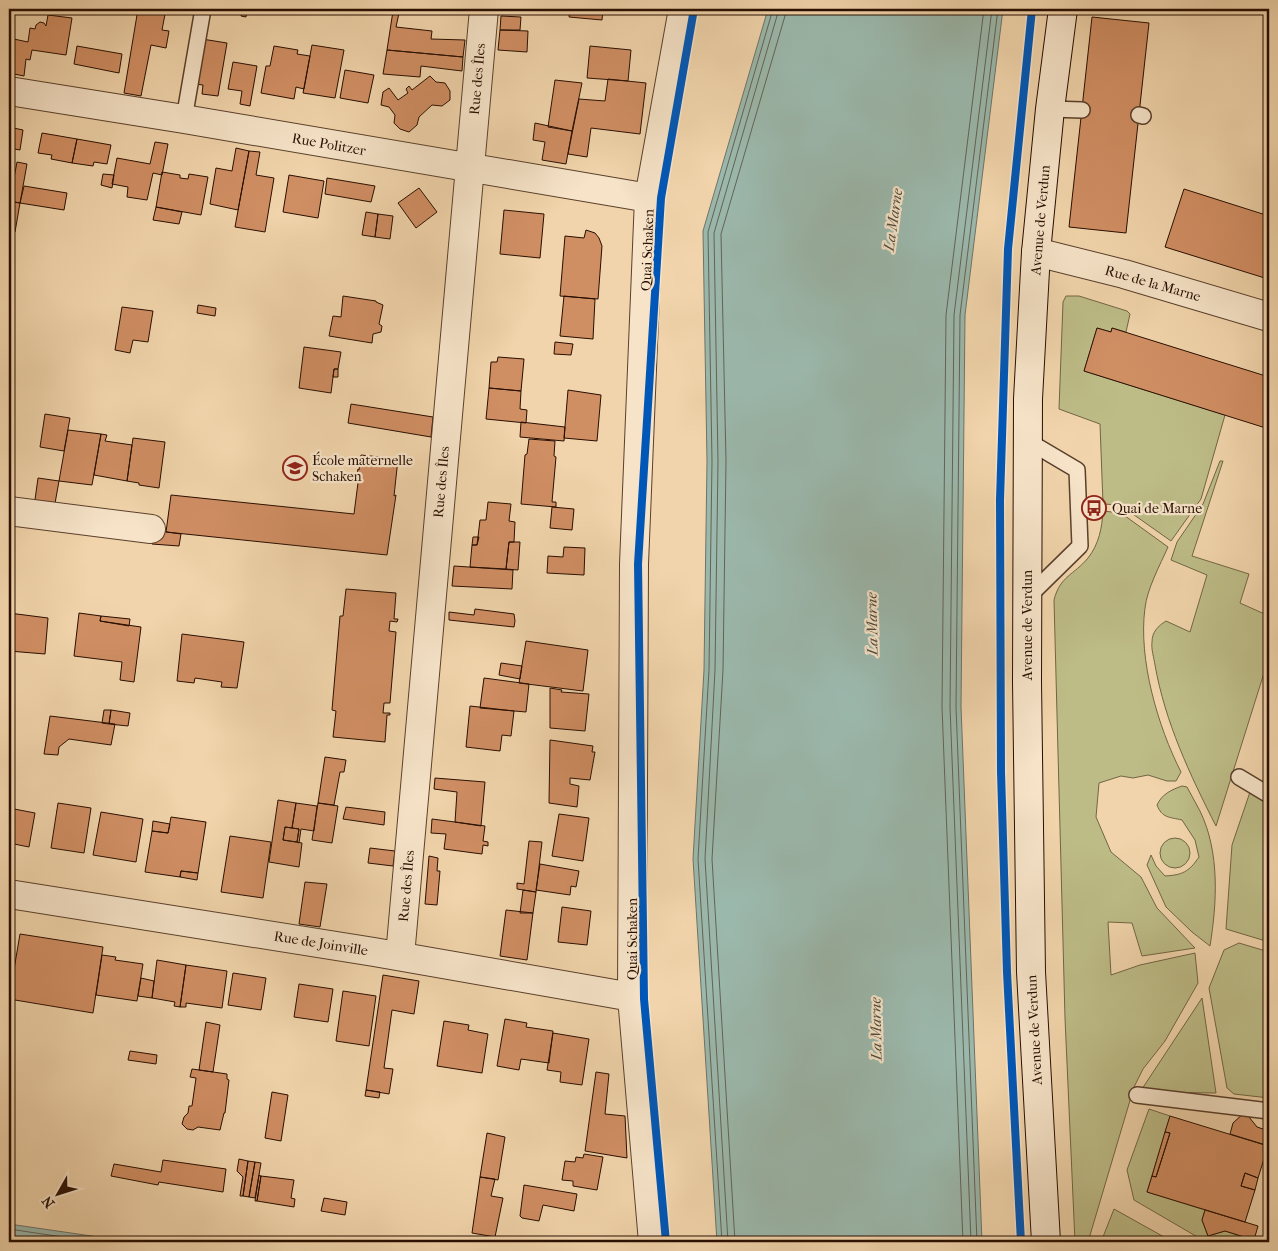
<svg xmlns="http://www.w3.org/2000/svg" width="1278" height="1251" viewBox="0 0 1278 1251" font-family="'IM FELL French Canon',serif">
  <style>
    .green { fill: #bdbc87; stroke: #726544 }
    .water { fill: #9bb8ac; stroke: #6d7467 }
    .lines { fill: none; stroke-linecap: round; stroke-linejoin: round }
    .shore { stroke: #626356; stroke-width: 1 }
    .building { fill: #d08e63; stroke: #280e00 }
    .lane-casing { stroke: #5a402b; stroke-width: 18 }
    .street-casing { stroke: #5a402b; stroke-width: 30 }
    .secondary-casing { stroke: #280e00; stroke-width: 30 }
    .lane { stroke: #f6e3c8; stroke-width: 15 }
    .street { stroke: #f6e3c8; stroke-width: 28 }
    .secondary { stroke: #f6e3c8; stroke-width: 28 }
    .cycleway-casing { stroke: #f6e3c8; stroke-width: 11 }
    .cycleway { stroke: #0057b8; stroke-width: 8 }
    .labels { text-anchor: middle; stroke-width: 4.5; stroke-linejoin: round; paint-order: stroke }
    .street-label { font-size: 14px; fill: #280e00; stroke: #f6e3c8 }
    .poi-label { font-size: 14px; fill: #280e00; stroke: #f6e3c8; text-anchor: start }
    .water-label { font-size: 15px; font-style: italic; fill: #504a3c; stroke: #f6e3c8 }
  </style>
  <rect width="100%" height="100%" fill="#f1d4ab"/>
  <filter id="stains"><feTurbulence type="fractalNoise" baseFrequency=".004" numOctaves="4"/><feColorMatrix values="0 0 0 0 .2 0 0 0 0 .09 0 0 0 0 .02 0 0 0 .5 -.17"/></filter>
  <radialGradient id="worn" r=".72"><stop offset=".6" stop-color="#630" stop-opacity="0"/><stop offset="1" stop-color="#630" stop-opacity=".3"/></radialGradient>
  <path class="green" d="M1066,296H1079L1127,311L1130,314L1126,332L1112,328L1111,332L1097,328L1084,371L1225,415L1201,499L1171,541L1120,505L1103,504L1100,424L1059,409L1063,302Z
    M1220,461H1223L1192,556L1249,574L1240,603L1269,616V657L1216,826C1190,775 1165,722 1155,665C1154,658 1151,649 1152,642C1152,632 1158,626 1166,621L1190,632L1207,575L1171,560L1177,542L1203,504Z
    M1103,511L1121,513L1168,547C1160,565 1147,589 1145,608C1138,659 1158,727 1181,772L1176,781H1167L1148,775L1133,778L1121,776L1099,783L1096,817L1111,852L1141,877L1157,908L1195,948L1142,956L1132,923L1108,922L1111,975L1140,965L1195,953L1198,983L1165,1041L1143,1069L1134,1087L1088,1242H1075L1065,1018L1054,600C1060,576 1074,575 1088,558C1099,544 1102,528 1103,511Z
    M1182,786L1187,787C1191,795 1196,803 1200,811C1220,852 1217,903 1210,946L1192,932L1166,907L1147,865L1151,855L1156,866L1165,876C1182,875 1189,872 1199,857L1195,840L1182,820C1169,817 1162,818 1157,805C1162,794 1171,790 1182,786Z
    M1250,792L1269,804V942L1226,929L1232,845Z
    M1160 853a15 15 0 1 1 30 0a15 15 0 1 1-30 0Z
    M1239,943L1269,952V1098L1234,1094L1227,1088L1209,988L1224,950Z
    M1202,998L1216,1093L1140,1092Z
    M1149,1109L1170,1116L1147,1192L1205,1210L1202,1220L1208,1236L1225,1231L1257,1242H1206L1134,1200L1127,1170Z
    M1114,1209L1173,1242H1101Z"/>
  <path class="water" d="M768,9H1003L965,315L961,707L982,1242H717L693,859L704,670L707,461L703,231Z
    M9,1224L133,1242H9Z"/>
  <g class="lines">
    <path class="shore" d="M9,1229L96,1242
      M722,1242L698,859L709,670L712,461L708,232L773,9
      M728,1242L705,859L715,670L718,461L714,233L779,9
      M735,1242L712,859L723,670L726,461L721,234L787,9
      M963,1242L942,707L946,315L984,9
      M971,1242L950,707L954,315L992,9
      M977,1242L956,707L960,315L998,9"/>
  </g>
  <path class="building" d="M138,9H166L162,30L169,31L166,48L151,45L141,96L124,93Z
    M242,9H247L246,17L241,16Z
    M570,9H603L602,20L569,17Z
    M393,11L399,13L396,27L432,31L431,39L465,40L463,57L387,50Z
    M48,15L72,18L66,55L32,50L30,60L26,59L24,76L9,73V38L28,42L30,28L35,29L36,25L40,22L44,23L46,26Z
    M501,16L521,17L520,30H500Z
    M1092,17L1149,23L1126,233L1069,227Z
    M500,30L528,31L527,52L498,50Z
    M202,39L227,43L218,96L202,94L203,85L194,84Z
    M312,45L344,50L335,98L303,93Z
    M77,46L122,54L119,73L74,64Z
    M274,46L298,50L297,54L310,56L304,89L296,87L294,99L261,93L266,66H270Z
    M590,46L631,50L628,81L587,78Z
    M387,50L463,57L462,71L421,66L420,77L383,74Z
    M233,62L257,66L250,106L240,104L242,91L228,89Z
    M345,70L374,75L368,103L340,98Z
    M430,76L436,82L445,83L450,91V100L442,106L432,105L419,117L417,125L409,132L400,129L394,123L395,115L389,107L381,105L383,92L389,88L398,100L408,93L406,89L409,86L412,90Z
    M608,79L646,83L640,134L591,128L587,157L568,154L579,99L605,101Z
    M555,80L582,83L572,131L548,127Z
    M535,123L572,131L566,164L542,160L545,142L533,140Z
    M9,127L23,130L20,150L9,148Z
    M42,133L77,139L72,163L51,159L52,155L38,153Z
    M77,139L111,145L107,164L94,162L93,166L72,163Z
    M155,142L168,144L162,175L153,173L147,200L127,197L128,187L112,184L117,158L150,164Z
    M236,148L249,151L238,210L210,204L216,168L232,171Z
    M249,151L260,152L256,175L274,178L265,232L235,227Z
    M17,162L27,164L20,203L9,201V179L14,178Z
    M162,172L180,175V178L188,179L189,174L208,177L201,215L156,207Z
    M103,174L114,175L112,188L101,185Z
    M289,175L324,181L318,218L283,212Z
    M327,178L375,186L371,202L325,194Z
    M24,186L67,193L64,210L20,203Z
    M419,188L437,212L416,228L398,203Z
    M1184,189L1269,216V275L1268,279L1165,247Z
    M9,201L20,203L15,232L9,231Z
    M156,207L182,212L179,224L153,220Z
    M504,210L544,214L540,258L500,254Z
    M366,212L378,214L375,237L362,235Z
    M378,214L393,216L390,239L375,237Z
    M586,230L595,233L599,238L602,246L598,299L560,296L565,236L584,238Z
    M343,296L376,301V302L383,305L379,324L382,326L381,332L373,334L372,343L329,336L333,316L341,317Z
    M564,296L595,299L593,339L560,336Z
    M198,305L216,308L215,316L197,313Z
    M122,307L153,311L148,342L133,340L130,353L115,350Z
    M1097,328L1111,332L1112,328L1269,377V429L1084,371Z
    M555,342L573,344L571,355L554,354Z
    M304,347L341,352L338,369H334L331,393L299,388Z
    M498,357L524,359L521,391L489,388L491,362H497Z
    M334,369H338V377H333Z
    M489,388L521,391L520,409L527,410L526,423L486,419Z
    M568,390L601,395L597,441L564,438Z
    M351,404L433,417L431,437L348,423Z
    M45,414L70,418L64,451L40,447Z
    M521,422L565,427L564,441L520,437Z
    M68,430L101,434L92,485L59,481Z
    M101,434L107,435L105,441L132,445L127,481L94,475Z
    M133,438L165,442L159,488L139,485V483L127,481Z
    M529,439L555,441L554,456L556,457L552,502H556V507L521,504L525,455L527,454Z
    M361,455L398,459L394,496L396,495L387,555L166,532L171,495L354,514L359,475H357L358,469L359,470Z
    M38,478L59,481L54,509L34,507Z
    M488,502L511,504L509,521L515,522L514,542H509L506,569L470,567L472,545H477L480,520H486Z
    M552,507L574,509L572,530L550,528Z
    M153,530L181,534L179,546L152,544Z
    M473,537H479L477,545H472Z
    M509,542H520L518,570L506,569Z
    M564,547L585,548L584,575L547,573L548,556L563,557Z
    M9,562L13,563L9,575Z
    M454,566L513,570L512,589L452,586Z
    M346,589L396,593L394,619H398L397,622L390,621L389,631L396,632L390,703H384L383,713H390V715H387L385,742L333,737L336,711L332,710L340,616H343Z
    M475,609L514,614L515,621L514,627L449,620V612L474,615Z
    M9,613L48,618L45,654L9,651Z
    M79,613L101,616L100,621L141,627L134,682L120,680L122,662L74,656Z
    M101,616L130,619L129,626L100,621Z
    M182,634L244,642L237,688L221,687L222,682L195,678L194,683L177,681Z
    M526,641L588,650L583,691L519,683Z
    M501,663L522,666L520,679L499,675Z
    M484,678L529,684L526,712L480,708Z
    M550,688L562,690L561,692L589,694L585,731L550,728Z
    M470,706L514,711L511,736L502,735L500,751L466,747Z
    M104,710H111L109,724L102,723Z
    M111,710L130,713L128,726L109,724Z
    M50,716L115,724L111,745L69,739L59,747L58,755L44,754Z
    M550,740L593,746L592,752H595L590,780L570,778V784L579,786L577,807L549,803Z
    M325,757L346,760L344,772H340L334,805L318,803Z
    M435,778L485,782L481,826L455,822L457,792L434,789Z
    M278,800L296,803L292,828L285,827L283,840L302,843L299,867L269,862Z
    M58,803L91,808L84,853L51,848Z
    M296,803L317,806L314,831L301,829L299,843L297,842L299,829L292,828Z
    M318,803L338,806L332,843L312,840Z
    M346,807L385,812L384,825L343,819Z
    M9,808L35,813L29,847L9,843Z
    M101,812L143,819L136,862L93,855Z
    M559,814L589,818L583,861L552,856Z
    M171,817L206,822L198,873L181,871L180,877L145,872L152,831L168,833Z
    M432,819L485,826L483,841L488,842V846L483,845L482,854L444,849L446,834L431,833Z
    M153,821L170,824L168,833L152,831Z
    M285,827L299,829L297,842L283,840Z
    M230,836L271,842L263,898L221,892Z
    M529,841L542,842L536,892L517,889V883L524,884Z
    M370,848L395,851L393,866L368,863Z
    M429,856L438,858L437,871H440L437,905L425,904Z
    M540,864L579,871L576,887L571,886L570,895L536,890Z
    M181,871L198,873L197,880L180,877Z
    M305,882L327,884L320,927L299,924Z
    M523,890L536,892L533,913H520Z
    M562,907L591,911L587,945L558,942Z
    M506,910L533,913L527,960L500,956Z
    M20,934L103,947L93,1013L9,999Z
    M102,955L116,957L115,960L143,964L137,1001L96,995Z
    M157,960L186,965L180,1007L174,1006L175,1002L152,998Z
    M186,965L227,971L222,1008L186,1003V1007H180Z
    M233,973L266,978L261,1010L228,1005Z
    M383,975L419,981L414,1014L392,1010L384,1068L393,1069L389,1094L366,1090Z
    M141,978L154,981L152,998L138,996Z
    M299,984L333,989L328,1022L294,1017Z
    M343,991L376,996L369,1046L336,1041Z
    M505,1019L527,1023L526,1027L553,1031L549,1063L521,1059L519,1070L497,1066Z
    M444,1021L469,1025L468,1030L488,1034L482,1073L437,1066Z
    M206,1022L220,1025L213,1072L199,1070Z
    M553,1033L589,1039L582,1085L560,1082L561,1072L547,1070Z
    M130,1051L157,1055L156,1064L128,1060Z
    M192,1069L227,1074V1079L229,1080L225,1113H224L220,1130L198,1127L193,1130L187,1129L182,1124L184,1117L188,1113L189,1106H192L196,1078L190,1077Z
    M596,1072L609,1074L605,1114L625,1116L627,1158L585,1151Z
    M366,1090L380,1092L379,1098L365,1096Z
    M272,1092L288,1095L281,1141L265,1138Z
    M1245,1112L1257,1127L1269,1131V1146L1230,1134L1233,1123Z
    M1170,1116L1268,1146L1258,1178L1245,1173L1241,1186L1255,1190L1245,1222L1147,1192L1152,1176L1156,1177L1170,1133L1165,1132Z
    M1165,1132L1170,1133L1156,1177L1152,1176Z
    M487,1133L505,1137L498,1180L480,1177Z
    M584,1154L603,1157L597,1190L573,1186V1181L562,1180L565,1161L575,1162L576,1157L583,1158Z
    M239,1159L248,1161L243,1196H240L243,1177L237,1171Z
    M163,1160L226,1169L223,1192L159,1182L158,1185L111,1176L114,1164L161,1172Z
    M248,1161L255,1162L249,1197L243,1196Z
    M255,1162L261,1163L255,1198L249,1197Z
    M1245,1173L1258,1178L1255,1190L1241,1186Z
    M259,1175L261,1176L257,1201H255Z
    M261,1176L294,1180L291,1198L295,1199L294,1207L257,1201Z
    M480,1177L495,1179L491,1196L503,1198L495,1237L472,1233Z
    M524,1185L577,1194L574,1211L543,1205L539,1221L522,1218L520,1216Z
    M324,1198L347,1202L345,1215L321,1211Z
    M1205,1210L1258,1226L1254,1240L1225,1231L1208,1236L1202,1220Z"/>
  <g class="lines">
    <defs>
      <path id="lane" d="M1050,109L1082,110
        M1139,115L1143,116
        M184,119L203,9
        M1027,598L1080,546L1077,470L1028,441
        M1239,777L1269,795
        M1137,1095L1269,1111"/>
      <path id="street" d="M9,91L184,119L649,198
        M1036,252L1124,274L1269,317
        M9,511L151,529
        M9,894L374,952L632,997
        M400,956L484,9
        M653,1242L632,997L634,564L649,198L683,9"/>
      <path id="secondary" d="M1046,1242L1031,972L1027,682L1028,399L1036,252L1050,109L1063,9"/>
    </defs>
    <use href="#lane" class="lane-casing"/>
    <use href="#street" class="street-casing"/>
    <use href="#secondary" class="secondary-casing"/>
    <use href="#lane" class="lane"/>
    <use href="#street" class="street"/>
    <use href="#secondary" class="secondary"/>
    <defs>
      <path id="cycleway" d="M666,1242L644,999L638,564L661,198L694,9
        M1021,1242L1007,972L1001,772L1000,500L1008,249L1032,9"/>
    </defs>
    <use href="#cycleway" class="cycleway-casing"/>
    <use href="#cycleway" class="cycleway"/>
  </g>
  <defs>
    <symbol id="school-ring" viewBox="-11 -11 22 22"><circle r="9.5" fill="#f6e3c8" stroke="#8f2418" stroke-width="1.5"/><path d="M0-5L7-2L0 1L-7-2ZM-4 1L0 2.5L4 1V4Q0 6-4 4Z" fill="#8f2418"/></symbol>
    <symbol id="bus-ring" viewBox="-11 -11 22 22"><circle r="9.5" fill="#f6e3c8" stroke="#8f2418" stroke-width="1.5"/><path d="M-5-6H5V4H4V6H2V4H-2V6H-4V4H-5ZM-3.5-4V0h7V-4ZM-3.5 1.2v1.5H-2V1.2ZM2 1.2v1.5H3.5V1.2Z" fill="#8f2418"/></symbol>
  </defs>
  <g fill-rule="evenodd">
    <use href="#school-ring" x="281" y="454" width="28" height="28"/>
    <use href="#bus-ring" x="1080" y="494" width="28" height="28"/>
  </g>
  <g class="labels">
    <g class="street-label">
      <text transform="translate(477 79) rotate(-85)" y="5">Rue des Îles</text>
      <text transform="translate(329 144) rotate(10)" y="5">Rue Politzer</text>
      <text transform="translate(1040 220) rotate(-85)" y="5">Avenue de Verdun</text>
      <text transform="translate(647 250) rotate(-88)" y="5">Quai Schaken</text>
      <text transform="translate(1153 283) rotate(16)" y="5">Rue de la Marne</text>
      <text transform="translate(441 482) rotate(-85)" y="5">Rue des Îles</text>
      <text transform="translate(1027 625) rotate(-90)" y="5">Avenue de Verdun</text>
      <text transform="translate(406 886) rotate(-85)" y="5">Rue des Îles</text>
      <text transform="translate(632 939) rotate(-90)" y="5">Quai Schaken</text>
      <text transform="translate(321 943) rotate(9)" y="5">Rue de Joinville</text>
      <text transform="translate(1034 1030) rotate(-93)" y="5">Avenue de Verdun</text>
    </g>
    <g class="poi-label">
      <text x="312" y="465">École maternelle<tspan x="312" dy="16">Schaken</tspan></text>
      <text x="1112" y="513">Quai de Marne</text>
    </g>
    <g class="water-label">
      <text transform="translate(893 220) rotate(-82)" y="5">La Marne</text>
      <text transform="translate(872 624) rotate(-91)" y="5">La Marne</text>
      <text transform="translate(876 1029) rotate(-91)" y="5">La Marne</text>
    </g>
  </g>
  <rect width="1278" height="1251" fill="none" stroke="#f1d4ab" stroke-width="30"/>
  <rect x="10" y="10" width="1258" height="1231" fill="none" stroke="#280e00" stroke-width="2.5"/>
  <rect x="15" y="15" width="1248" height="1221" fill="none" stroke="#280e00"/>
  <g transform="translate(58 1194) rotate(231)" stroke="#f6e3c8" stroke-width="4" paint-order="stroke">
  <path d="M0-4L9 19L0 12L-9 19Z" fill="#280e00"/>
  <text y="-8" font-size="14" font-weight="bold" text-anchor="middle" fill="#280e00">N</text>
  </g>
  <rect width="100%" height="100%" filter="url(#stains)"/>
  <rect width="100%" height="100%" fill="url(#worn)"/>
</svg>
